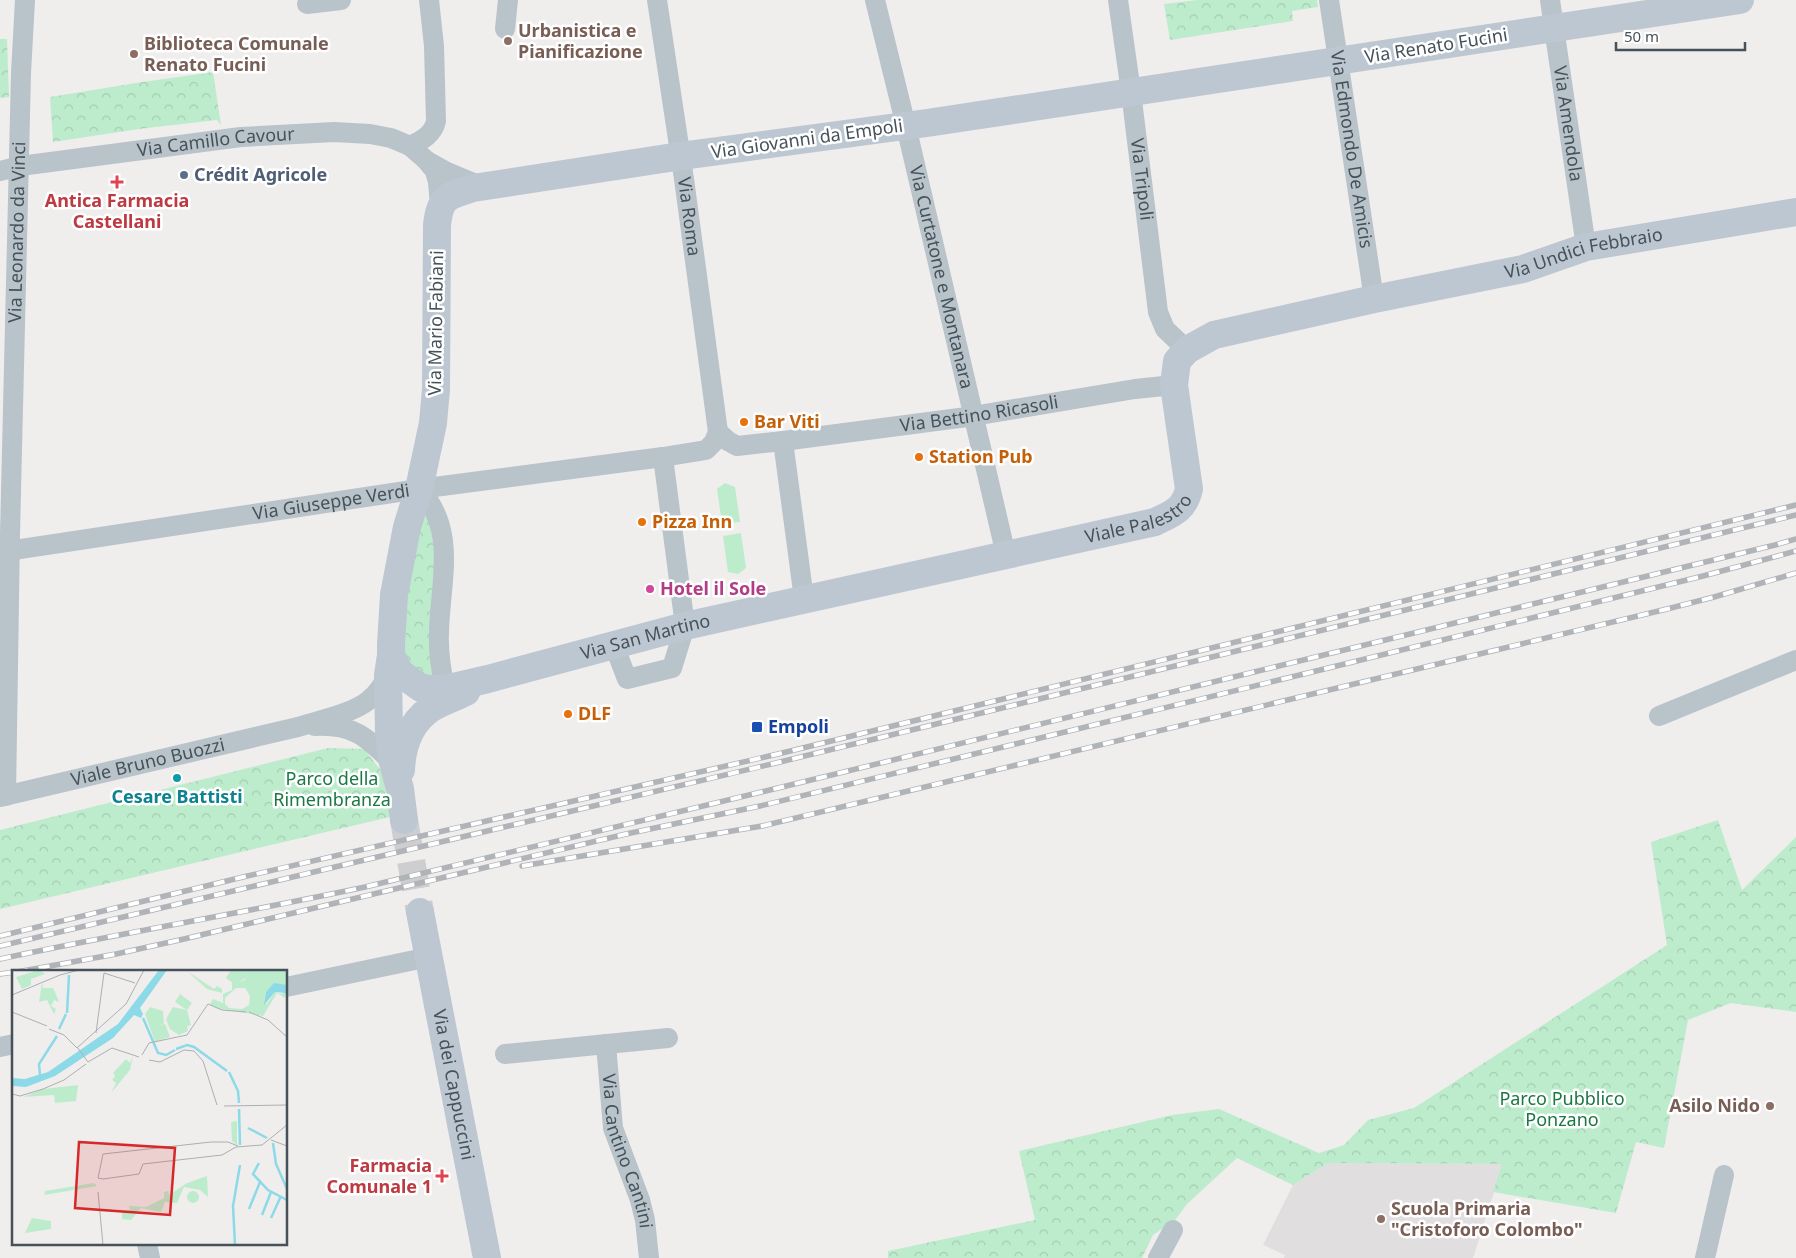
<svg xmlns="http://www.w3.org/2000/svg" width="1796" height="1258" viewBox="0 0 1796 1258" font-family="'Noto Sans',sans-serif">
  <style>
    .education { fill: #e1dedf }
    .grass { fill: #bdeccc }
    .forest { fill: url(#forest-crowns) }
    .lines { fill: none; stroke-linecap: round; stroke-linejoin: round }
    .secondary-tunnel { stroke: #ceced0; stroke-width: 28; stroke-dasharray: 28 14; stroke-linecap: butt }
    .street { stroke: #b9c3ca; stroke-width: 20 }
    .secondary { stroke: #bcc7d1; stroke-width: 28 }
    .rail-casing { stroke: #b0b3b7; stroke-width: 5.5 }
    .rail { stroke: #fff; stroke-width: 4; stroke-dasharray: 11; stroke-linecap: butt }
    .education-dot { fill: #8d6e63; stroke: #fff; stroke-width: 2 }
    .service-dot { fill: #5c6f8a; stroke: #fff; stroke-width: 2 }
    .health-dot { fill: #e0444e; stroke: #fff; stroke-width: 2 }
    .food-dot { fill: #e8710a; stroke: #fff; stroke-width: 2 }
    .hotel-dot { fill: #d1479c; stroke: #fff; stroke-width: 2 }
    .transit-dot { fill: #1a4fb4; stroke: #fff; stroke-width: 2 }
    .culture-dot { fill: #0f9aa8; stroke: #fff; stroke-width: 2 }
    .labels { text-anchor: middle; stroke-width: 5; stroke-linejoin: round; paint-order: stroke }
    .education-label { font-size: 18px; font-weight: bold; fill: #785e54; stroke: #fff; text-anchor: start }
    .street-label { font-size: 18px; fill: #46525a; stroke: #fff }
    .service-label { font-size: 18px; font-weight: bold; fill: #4e5e75; stroke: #fff; text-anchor: start }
    .health-label { font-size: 18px; font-weight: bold; fill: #be3a42; stroke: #fff }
    .food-label { font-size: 18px; font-weight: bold; fill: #c56008; stroke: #fff; text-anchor: start }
    .hotel-label { font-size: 18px; font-weight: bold; fill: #b23c85; stroke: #fff; text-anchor: start }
    .transit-label { font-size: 18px; font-weight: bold; fill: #164399; stroke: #fff; text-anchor: start }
    .park-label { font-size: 18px; fill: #1b7743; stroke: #fff }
    .culture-label { font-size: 18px; font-weight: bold; fill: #0d838f; stroke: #fff }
    .inset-river { fill: none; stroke: #8cdae7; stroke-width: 2.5 }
    .inset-road { fill: none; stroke: #acafb2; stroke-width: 1 }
    .view { fill: #d62828; fill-opacity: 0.15; stroke: #d62828; stroke-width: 2.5 }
    .inset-edge { fill: none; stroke: #46525a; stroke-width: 2.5 }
  </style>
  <defs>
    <pattern id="forest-crowns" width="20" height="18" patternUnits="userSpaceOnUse" patternTransform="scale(1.25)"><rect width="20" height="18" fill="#bdeccc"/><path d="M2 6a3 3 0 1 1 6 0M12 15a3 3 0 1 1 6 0" fill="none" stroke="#a4ccb1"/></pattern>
  </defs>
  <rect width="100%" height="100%" fill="#f0eded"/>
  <path class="education" d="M1328,1163L1503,1164L1473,1258H1284L1285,1255L1263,1245L1293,1185Z"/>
  <path class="grass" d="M725,483L735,487L740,522L722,524L717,489Z
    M741,533L746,568L738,574L728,572L723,536Z"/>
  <path class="forest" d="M1197,0H1317L1318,7L1292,11L1293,21L1170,40L1164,4Z
    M0,39H7L9,97L0,98Z
    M213,72L221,125L217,120L139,129L53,142L50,97L136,83Z
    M419,489L445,570L431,689L391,644Z
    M328,748L364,749L383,773L390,817L0,909V830Z
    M1718,820L1742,890L1796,837V1012L1731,1003L1688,1020L1664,1148L1636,1142L1616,1213L1493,1192L1502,1164L1328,1163L1293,1185L1237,1158L1187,1204L1176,1219L1153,1235L1142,1258H888V1251L1035,1220L1019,1151L1172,1115L1219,1109L1319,1153L1344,1145L1368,1120L1414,1108L1667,945L1651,842Z"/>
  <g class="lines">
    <path class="secondary-tunnel" d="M404,820L420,912"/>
    <g class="street">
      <path id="s1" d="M657,0L684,179L718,432"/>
      <path id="s2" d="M875,0L906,126L1006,555"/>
      <path id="s3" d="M1118,0L1131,92L1158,312L1165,329L1187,350"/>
      <path id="s4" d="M1329,0L1374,299"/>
      <path id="s5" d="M1550,0L1586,247"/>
      <path d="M307,4L341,0"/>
      <path d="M505,29L508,0"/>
      <path d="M410,146C422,140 433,135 436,121L434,46L429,0"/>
      <path d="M427,161L447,172L483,187"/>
      <path id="s6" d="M0,171L20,166L241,137L334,132L370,134L391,138L410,146L426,160L435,171L438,182L440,205"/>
      <path id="s7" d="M718,432L728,441L737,446L783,441L967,417L1135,389L1174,385"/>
      <path d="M783,441L804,599"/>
      <path d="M419,489C458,530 440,582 439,632C438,651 441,670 445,689"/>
      <path id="s8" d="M0,552L419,489L663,457"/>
      <path d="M614,645L627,679L672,668L685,626L663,457L706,450L714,442L718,432"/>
      <path d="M1659,716L1796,660"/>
      <path d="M315,726C355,724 367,738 394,764"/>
      <path id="s9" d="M6,796L10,534L21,73L25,0"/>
      <path id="s10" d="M0,797L298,727C317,721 354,713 369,700C378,693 383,685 388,675"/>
      <path d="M286,987L429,957"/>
      <path id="s11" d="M606,1044L613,1128L640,1200L645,1220L649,1258"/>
      <path d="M0,1047L14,1044"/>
      <path d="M505,1054L668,1038"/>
      <path d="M147,1244L150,1258"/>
      <path d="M1158,1258L1173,1230"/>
      <path d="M1705,1258L1724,1175"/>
    </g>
    <g class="secondary">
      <path id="s12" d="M1740,0L927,123L681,156L473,188C448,196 440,196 437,225L436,389L433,423L419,489L407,527L394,595L391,644V655L400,673L421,688L431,689H445L488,679L685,626L1155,522C1173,513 1184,510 1189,489L1174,385L1177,361L1187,350L1214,335L1374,299L1523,269L1586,247L1796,212"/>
      <path d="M391,655L388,675L389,734L392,759L400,789L404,820"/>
      <path d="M401,770C402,747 410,723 430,709C441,702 454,698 466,692"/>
      <path id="s13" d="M420,912L487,1258"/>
    </g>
    <defs>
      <path id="rail" d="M522,866L762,826L1667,609L1714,597L1796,573
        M0,936L243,877L778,754L1796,505
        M0,946L780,762L1796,515
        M0,959C121,933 243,913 365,887L778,788L1775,545L1796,539
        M17,972L116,954L184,939L626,834L760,806L1312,672L1703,576L1796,551
        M0,974L14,972"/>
    </defs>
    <use href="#rail" class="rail-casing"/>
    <use href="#rail" class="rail"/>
  </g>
  <g class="education-dot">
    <circle cx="508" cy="41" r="5"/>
    <circle cx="134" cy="54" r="5"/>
    <circle cx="1770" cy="1106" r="5"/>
    <circle cx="1381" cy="1219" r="5"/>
  </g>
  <circle class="service-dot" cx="184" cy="175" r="5"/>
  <g class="health-dot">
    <path d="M114.5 174.5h5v5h5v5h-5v5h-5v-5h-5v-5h5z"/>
    <path d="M439.5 1168.5h5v5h5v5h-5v5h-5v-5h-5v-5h5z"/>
  </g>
  <g class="food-dot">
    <circle cx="744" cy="422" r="5"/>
    <circle cx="919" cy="457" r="5"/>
    <circle cx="642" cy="522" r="5"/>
    <circle cx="568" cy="714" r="5"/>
  </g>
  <circle class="hotel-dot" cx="650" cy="589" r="5"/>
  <rect class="transit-dot" x="751" y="721" width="12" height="12" rx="2.5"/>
  <circle class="culture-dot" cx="177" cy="778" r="5"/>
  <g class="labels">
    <g class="education-label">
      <text x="518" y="37">Urbanistica e<tspan x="518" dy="21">Pianificazione</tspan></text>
      <text x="144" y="50">Biblioteca Comunale<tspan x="144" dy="21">Renato Fucini</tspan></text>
      <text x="1760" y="1112" text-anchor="end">Asilo Nido</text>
      <text x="1391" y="1215">Scuola Primaria<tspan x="1391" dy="21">"Cristoforo Colombo"</tspan></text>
    </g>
    <g class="street-label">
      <text transform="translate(1436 46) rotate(-9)" y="6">Via Renato Fucini</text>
      <text dy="6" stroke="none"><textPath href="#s5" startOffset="125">Via Amendola</textPath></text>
      <text transform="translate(807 139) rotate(-8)" y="6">Via Giovanni da Empoli</text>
      <text dy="6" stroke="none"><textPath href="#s6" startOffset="218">Via Camillo Cavour</textPath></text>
      <text dy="6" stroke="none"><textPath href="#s4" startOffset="151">Via Edmondo De Amicis</textPath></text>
      <text dy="6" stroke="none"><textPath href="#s3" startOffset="181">Via Tripoli</textPath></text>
      <text dy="6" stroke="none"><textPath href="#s1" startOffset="219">Via Roma</textPath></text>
      <text dy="6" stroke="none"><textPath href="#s9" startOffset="564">Via Leonardo da Vinci</textPath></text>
      <text dy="6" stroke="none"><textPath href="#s12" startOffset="3176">Via Undici Febbraio</textPath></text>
      <text dy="6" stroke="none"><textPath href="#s2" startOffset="285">Via Curtatone e Montanara</textPath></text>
      <text transform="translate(436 323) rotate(-89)" y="6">Via Mario Fabiani</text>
      <text dy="6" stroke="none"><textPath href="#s7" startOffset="268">Via Bettino Ricasoli</textPath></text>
      <text dy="6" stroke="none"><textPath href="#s8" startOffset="335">Via Giuseppe Verdi</textPath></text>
      <text dy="6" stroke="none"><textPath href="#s12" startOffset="2558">Viale Palestro</textPath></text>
      <text dy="6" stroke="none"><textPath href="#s12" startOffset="2050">Via San Martino</textPath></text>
      <text dy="6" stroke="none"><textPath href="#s10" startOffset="152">Viale Bruno Buozzi</textPath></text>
      <text dy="6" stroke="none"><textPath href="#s13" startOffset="176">Via dei Cappuccini</textPath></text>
      <text dy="6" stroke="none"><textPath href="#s11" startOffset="110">Via Cantino Cantini</textPath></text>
    </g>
    <g class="service-label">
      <text x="194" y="181">Crédit Agricole</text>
    </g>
    <g class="health-label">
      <text x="117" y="207">Antica Farmacia<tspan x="117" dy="21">Castellani</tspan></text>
      <text x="432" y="1172" text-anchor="end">Farmacia<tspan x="432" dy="21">Comunale 1</tspan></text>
    </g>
    <g class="food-label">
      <text x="754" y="428">Bar Viti</text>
      <text x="929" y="463">Station Pub</text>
      <text x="652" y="528">Pizza Inn</text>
      <text x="578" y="720">DLF</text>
    </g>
    <g class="hotel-label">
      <text x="660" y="595">Hotel il Sole</text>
    </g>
    <g class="transit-label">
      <text x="768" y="733">Empoli</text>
    </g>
    <g class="park-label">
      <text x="332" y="785">Parco della<tspan x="332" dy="21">Rimembranza</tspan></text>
      <text x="1562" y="1105">Parco Pubblico<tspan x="1562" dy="21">Ponzano</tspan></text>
    </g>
    <g class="culture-label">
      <text x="177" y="803">Cesare Battisti</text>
    </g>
  </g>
  <g transform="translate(12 970)">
    <rect width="275" height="275" fill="#f0eded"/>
    <path d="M219,0H237L234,8L222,14L214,8ZM175,1L202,19L205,16L210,19V23L195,19ZM168,24L180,33L175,40L179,55L175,56L176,61L167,65L158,59L154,49L161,37L175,40L163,32ZM153,54L158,67L148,70L141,58ZM175 227a6 6 0 1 1 12 0a6 6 0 1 1-12 0Z" fill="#bdeccc"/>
    <path d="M237,0H275V15H261L254,22L253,31L254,35L263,22L270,24L275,18L273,28L265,23L251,46L204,38L198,34L201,29L211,33V24L220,20V13L233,10ZM224,18H233L238,26L237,35L230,39L217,38L213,34V28ZM30,13L31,18H41L43,22L47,32L42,30L39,36L44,39L42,44L35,30L27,32ZM138,37L151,41L152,54L142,58L148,70L143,72L133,44ZM121,86L118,100L99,123L104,113L100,110L103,106L101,103L114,89L118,93ZM66,115L64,131L43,133L42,125L11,127L31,119ZM225,151V175L220,171L219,152ZM195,206L196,227L188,220L172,217L165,233L153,232L149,242L129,238L119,250L110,249V241L118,240L117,236L134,237L152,228V222L156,221L157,225L175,213ZM82,213L85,216L32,225L33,221ZM20,248L39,251V259L13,263Z" fill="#bdeccc" fill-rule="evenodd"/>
    <path d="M27,0L33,4L19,9V15L10,19L4,7Z" fill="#bdeccc"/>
    <path d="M147,0H155L128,38L131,44L129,48L122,45L101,68L43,106L14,117L0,116V108L13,109L36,102L106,54ZM262,13L275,15L274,23L263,22L252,35L254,22Z" fill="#8cdae7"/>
    <path class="inset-river" d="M55,43L57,5M131,48L146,83L154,85L163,80M47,59L54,44M164,79L175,75L182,77L215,101M217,102L226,121L227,133M28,105L27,94L45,66M227,139L228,175M236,158L255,168M261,173L264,194L275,219M247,193L241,204L256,220L275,230M237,239L248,212M250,245L259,222M259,248L269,226M223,275L221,236L228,195"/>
    <path class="inset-road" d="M0,25L48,5L67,0M0,42L35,56M237,42L256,50L275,67M37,59L52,65L65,78M84,63L92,3L123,13M65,77L76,92M66,77L114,34L132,0M130,85L137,73L175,65L196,34L210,40L234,42M137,90L148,92L172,80L182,81L191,91L205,135M76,92L100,78L127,87M0,124L8,126L31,119L52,110L74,94M212,136L275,135M259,170L275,176M91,209L127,204L131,194L210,185L224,177L250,175L275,155M91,209L86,208L91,184L199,172H216L226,176M86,222L91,275"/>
    <path class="view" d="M67,172L163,178L158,245L63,238Z"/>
    <rect width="275" height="275" class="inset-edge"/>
  </g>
  <path d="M1616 42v8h129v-8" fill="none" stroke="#46525a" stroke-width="2.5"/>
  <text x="1624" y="42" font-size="15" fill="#46525a" stroke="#ffffff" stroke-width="4" paint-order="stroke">50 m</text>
</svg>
